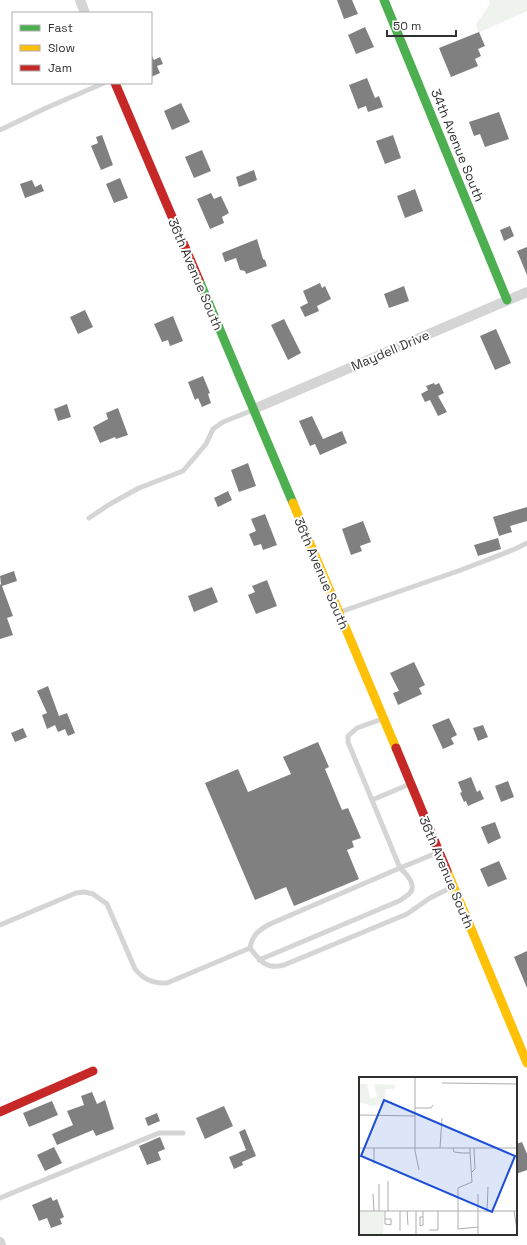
<svg xmlns="http://www.w3.org/2000/svg" width="527" height="1245" viewBox="0 0 527 1245" font-family="'Space Grotesk',sans-serif">
  <style>
    .green { fill: #eff3ed }
    .building { fill: #808080 }
    .lines { fill: none; stroke-linecap: round; stroke-linejoin: round }
    .lane { stroke: #d5d5d5; stroke-width: 5 }
    .street { stroke: #d5d5d5; stroke-width: 10 }
    .fast { stroke: #4caf50; stroke-width: 9 }
    .slow { stroke: #ffc107; stroke-width: 9 }
    .jam { stroke: #c62828; stroke-width: 9 }
    .labels { text-anchor: middle; stroke-width: 4; stroke-linejoin: round; paint-order: stroke }
    .street-label { font-size: 13px; fill: #313131; stroke: #fff }
    .inset-road { fill: none; stroke: #adadad; stroke-width: 1 }
    .view { fill: #1d4ed8; fill-opacity: 0.15; stroke: #1d4ed8; stroke-width: 2 }
    .inset-edge { fill: none; stroke: #313131; stroke-width: 2 }
  </style>
  <rect width="100%" height="100%" fill="#fff"/>
  <path class="green" d="M489,0H527V11L478,33L476,24L490,4Z"/>
  <path class="building" d="M337,0H352L358,14L344,19Z
    M365,27L374,47L356,54L348,35Z
    M479,32L485,46L478,49L481,56L475,59L478,66L451,77L439,48Z
    M151,54L154,60L160,57L163,64L157,66L160,73L151,77Z
    M367,78L375,98L379,96L383,107L368,112L366,106L358,109L349,85Z
    M181,103L190,122L172,130L164,111Z
    M499,112L509,139L485,147L480,134L474,136L469,122Z
    M102,135L113,165L101,170L91,146L98,143L96,137Z
    M393,135L401,158L385,164L376,141Z
    M202,150L211,171L194,178L185,157Z
    M254,170L257,180L239,187L236,177Z
    M120,178L128,198L114,203L106,184Z
    M32,180L35,187L41,184L44,191L25,198L20,184Z
    M415,189L423,211L405,218L397,196Z
    M211,193L214,199L221,196L229,213L222,217L224,223L210,229L197,199Z
    M510,226L514,236L504,241L500,230Z
    M257,239L263,259L265,260L267,266L246,274L245,271L240,270L236,258L225,262L222,253Z
    M527,247V275L517,251Z
    M320,283L322,288L325,286L331,299L317,306L319,311L305,317L300,307L308,303L303,291Z
    M404,286L409,301L389,308L384,294Z
    M85,310L93,327L78,334L70,317Z
    M173,316L183,341L170,346L168,340L162,342L154,324Z
    M284,319L301,353L288,360L271,325Z
    M496,329L511,363L495,370L480,336Z
    M203,376L210,393L208,394L211,403L202,407L198,398L195,400L188,382Z
    M434,383L435,385L439,383L444,393L438,396L447,412L438,416L430,400L425,402L421,394L428,390L426,386Z
    M67,404L71,417L58,421L54,409Z
    M118,408L128,435L116,439L115,437L100,443L93,427L108,419L106,413Z
    M312,416L323,439L342,431L347,443L320,455L315,444L310,446L299,421Z
    M248,463L256,486L239,492L231,470Z
    M228,491L232,500L218,507L214,498Z
    M527,507V521L510,526L512,532L499,536L493,517Z
    M265,514L277,545L263,550L261,544L254,546L249,534L256,531L251,519Z
    M363,521L371,542L360,546L362,551L351,555L342,529Z
    M498,538L501,549L478,556L474,545Z
    M14,571L17,581L2,586L13,616L7,618L13,635L0,639V585L1,584L0,576Z
    M267,580L277,606L256,614L248,595L255,592L252,586Z
    M212,587L218,602L194,612L188,596Z
    M414,662L425,685L419,688L422,694L398,705L393,693L399,691L390,673Z
    M48,686L59,716L67,713L75,733L68,736L65,729L58,732L55,725L47,729L42,715L47,713L37,691Z
    M449,718L457,735L451,738L454,744L443,749L432,725Z
    M483,725L488,737L478,741L473,728Z
    M23,728L27,737L15,742L11,733Z
    M318,742L329,767L325,769L342,810L348,808L361,838L352,841L354,847L347,850L359,879L294,906L286,887L255,900L205,783L238,769L248,792L291,774L283,757Z
    M471,777L477,792L480,790L484,799L468,806L466,801L464,802L460,793L462,792L458,782Z
    M508,781L514,797L501,802L495,786Z
    M495,822L501,838L488,844L481,827Z
    M499,861L507,879L488,887L480,869Z
    M527,951V988L514,957Z
    M92,1092L97,1104L105,1100L114,1129L96,1136L93,1130L57,1145L52,1134L73,1125L67,1111L84,1105L81,1096Z
    M52,1101L58,1115L29,1127L23,1113Z
    M224,1106L233,1126L205,1139L196,1118Z
    M157,1113L160,1121L148,1126L145,1118Z
    M245,1129L256,1156L242,1162L243,1165L234,1169L229,1157L246,1150L239,1132Z
    M160,1137L165,1149L158,1152L161,1160L147,1165L139,1146Z
    M522,1142L527,1154V1170L516,1174V1144Z
    M54,1147L62,1163L45,1171L37,1155Z
    M51,1197L53,1201L57,1199L64,1217L60,1219L62,1224L51,1228L47,1218L39,1221L32,1205Z"/>
  <g class="lines">
    <path class="lane" d="M0,130L46,108L104,83
      M89,518L110,504L139,488L183,471L206,444L213,429L223,422L253,410
      M340,612L461,570L515,549L527,543
      M382,719L357,728L348,736V742L400,868L439,852
      M372,800L410,784
      M0,925L76,893L84,892L93,894L107,904L135,969C143,979 153,984 167,983L250,948C252,935 259,930 270,924L400,868C406,873 417,885 410,893C407,896 402,899 399,901L259,960
      M250,948C260,961 266,970 284,965L407,914L430,898L452,887
      M0,1198L159,1133H183"/>
    <path class="street" d="M80,0L85,13
      M254,409L527,292
      M0,1242L1,1245"/>
    <path class="fast" d="M384,0L507,300
      M199,280L293,503"/>
    <path class="slow" d="M293,503L396,748
      M447,871L527,1063"/>
    <path class="jam" d="M115,83L199,280
      M396,748L447,871
      M0,1112L93,1071"/>
  </g>
  <g class="labels">
    <g class="street-label">
      <text transform="translate(458 145) rotate(68)" y="5">34th Avenue South</text>
      <text transform="translate(196 274) rotate(67)" y="5">36th Avenue South</text>
      <text transform="translate(390 350) rotate(-23)" y="5">Maydell Drive</text>
      <text transform="translate(322 573) rotate(67)" y="5">36th Avenue South</text>
      <text transform="translate(447 872) rotate(67)" y="5">36th Avenue South</text>
    </g>
  </g>
  <g transform="translate(359 1077)">
    <rect width="158" height="158" fill="#fff"/>
    <path d="M0,7H8L11,21L18,20L15,7L37,8L35,12H28L26,15V30L24,27L13,29L0,25ZM0,135H25L24,158H0Z" fill="#eff3ed"/>
    <path class="inset-road" d="M56,0V74L60,93M83,6L158,7M56,31H72L74,28M0,38L56,39M0,71H158M15,71V87M81,71L83,41M94,71L95,75L103,76H111V71M111,76L113,105L99,111V152L119,150M113,95L116,92L115,71M29,104V134M20,107V134M14,117L15,134M119,117V158M0,134H158M26,134V147L32,148V142H26M48,134L49,148M64,134V148L61,149V140H64M155,134L158,153M128,135L129,110M70,153H79V134M41,154V134M57,158V134"/>
    <path class="view" d="M25,23L156,79L133,135L2,79Z"/>
    <rect width="158" height="158" class="inset-edge"/>
  </g>
  <rect x="12" y="12" width="140" height="72" fill="#ffffff" stroke="#adadad"/>
  <rect x="20" y="25" width="20" height="6" fill="#4caf50" stroke="#adadad"/>
  <text x="48" y="32" font-size="12" fill="#313131">Fast</text>
  <rect x="20" y="45" width="20" height="6" fill="#ffc107" stroke="#adadad"/>
  <text x="48" y="52" font-size="12" fill="#313131">Slow</text>
  <rect x="20" y="65" width="20" height="6" fill="#c62828" stroke="#adadad"/>
  <text x="48" y="72" font-size="12" fill="#313131">Jam</text>
  <path d="M387 30v6h69v-6" fill="none" stroke="#313131" stroke-width="2"/>
  <text x="393" y="30" font-size="12" fill="#313131" stroke="#ffffff" stroke-width="3" paint-order="stroke">50 m</text>
</svg>
